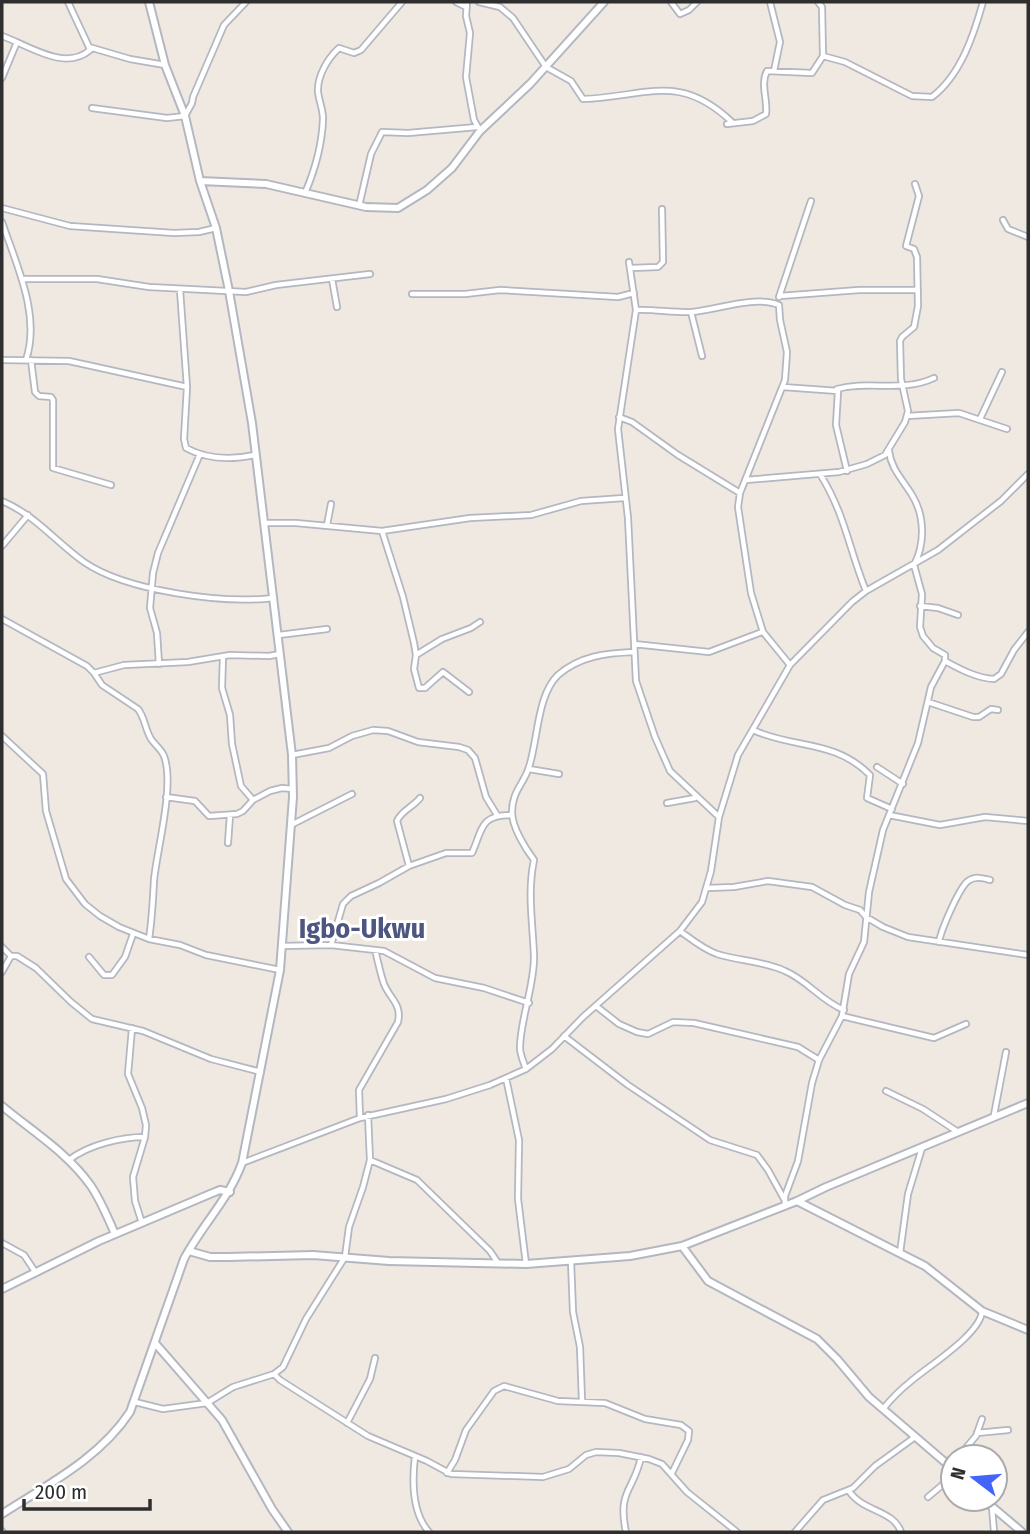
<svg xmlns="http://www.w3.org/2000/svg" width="1030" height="1534" viewBox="0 0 1030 1534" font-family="'Fira Sans Condensed',sans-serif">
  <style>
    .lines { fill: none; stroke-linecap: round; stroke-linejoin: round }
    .street-casing { stroke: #b4b7c1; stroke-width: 8 }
    .secondary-casing { stroke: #b4b7c1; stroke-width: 10 }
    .street { stroke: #fff; stroke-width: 4.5 }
    .secondary { stroke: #fff; stroke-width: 6 }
    .labels { text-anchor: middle; stroke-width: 6; stroke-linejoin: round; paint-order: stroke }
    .district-label { font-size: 28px; font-weight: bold; fill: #4d5680; stroke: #fff }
  </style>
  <rect width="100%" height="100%" fill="#efe9e1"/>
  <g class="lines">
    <defs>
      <path id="street" d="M68,2L89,47L130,59L165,65
        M456,2L466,7
        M467,2L466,16L470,33L466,77L474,120L478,127
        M479,2L500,7L513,18L546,67L571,81L583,99C647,97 679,71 733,123
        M671,2L680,14L689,10L697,2
        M770,2L780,42L774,71
        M2,36C28,45 65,72 90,50L89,47
        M823,56L845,62L912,96L932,97C961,75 974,34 983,2
        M2,78L17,42
        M92,108L167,118L185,116L192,103L193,97L224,25L246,2
        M727,124L753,121L766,114C768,100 760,84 767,71L812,73L823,56L822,7L818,2
        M305,193C315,170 322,144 323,119C323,109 319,101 318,92C317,76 328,58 339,48L354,53L361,50L402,2
        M359,206L371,154L382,132L408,133L477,127
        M2,208L70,226L174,233L199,232L216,228
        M1003,220L1008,229L1028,237
        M2,222C16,264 41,315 26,360
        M629,262L636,310L618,429L628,518L636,681L655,737L670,771L719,817
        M631,268L658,267L663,262L662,209
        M23,279H97L149,287L246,292L276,285L370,274
        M332,279L337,307
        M180,290L187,387
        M412,294H465L500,290L618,297L634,293
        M780,296L859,290H918
        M779,297L811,201
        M636,310C655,309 673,313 692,312C716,310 756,295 779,305L780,320L787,352L785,380L740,493L738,507L751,593L763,632L790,665
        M691,312L702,356
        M2,360L69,361L187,387L184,439L186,448C208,460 231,460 255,455
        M31,360L35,392L39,396L51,397L53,400V468L111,485
        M783,387L838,391L836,425L847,471
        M837,389C869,380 902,393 934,378
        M907,416L959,413L1007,429
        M619,417L632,422L678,455L740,493
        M980,419L1002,372
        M889,451C891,469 903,480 912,495C925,516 925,544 914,565L922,594L920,627L923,636L933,648L945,655V661C960,669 976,678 994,679L1001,674L1014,650L1028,632
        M820,474C845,514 849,549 866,591
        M746,480L839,472L867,464L885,455L905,422L908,411L901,379L900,341L902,337L914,327L918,306L917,257L914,249L906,246L919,196L915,184
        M2,501C35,515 56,542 84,562C126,591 223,604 273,598
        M264,523H296L382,531L403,597L414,643L416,655L414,669L419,688H425L443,672L469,692
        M327,525L331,504
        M382,531L470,518L531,515L581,501L624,498
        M2,546L28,515
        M920,606L938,608L958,615
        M2,619L87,666L94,673L124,665L188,662L230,655L269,656L280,654
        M279,635L327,629
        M634,644L709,652L762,632
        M416,655L442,639L471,628L480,622
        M223,656L222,688L230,715L232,744L241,786L253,800
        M159,664L157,633L150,608L153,573L158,553L200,454
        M94,673L102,685L138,709C145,718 145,729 151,739C155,745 161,749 164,756C175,785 157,849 154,880C153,900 152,919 149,939
        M928,702L973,717H979L991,709L998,710
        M753,730C794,749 834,739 870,775L867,798L892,809
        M2,736L43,774L46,811L66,879L85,904L100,916L119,927L149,939L180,945L206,955L280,970
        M292,755L329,748L352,736L373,730L388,731L418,742L459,747L468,750L475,758L486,797L497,815
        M877,767L903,784
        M529,769L559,774
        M166,797L195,801L209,816L237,814L243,811L253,800L270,791L282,788L293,789
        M667,803L695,798
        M889,815L940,825L985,817L1028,821
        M291,825L352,794
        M228,843L230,815
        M409,866L397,821C401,811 413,807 420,798
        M708,888L734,887L768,881L812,887L845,905L860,910L866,917L883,927L908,937L1028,955
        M680,931C691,939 703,949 717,954C739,961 764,961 785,971C807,980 821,1001 844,1010
        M939,942C941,930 959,888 968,881C975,876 983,878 990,880
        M331,945L343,904L351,896L379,883L409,866L446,853H472C483,828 480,815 512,815
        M282,946L331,945L384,951L435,978L484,988L529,1003
        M2,947L11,956H17L36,968L71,1002L92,1019L143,1031L211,1059L261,1072
        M89,957L104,975H112L125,957L133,934
        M2,972L11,956
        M596,1006L619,1024L637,1032L648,1034L673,1022L694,1023L798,1047L819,1060
        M842,1016L934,1038L966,1024
        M132,1028L128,1074L142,1108L146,1125L145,1137L133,1177L135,1201L142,1223
        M564,1036L628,1085L710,1140L757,1155L768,1170L784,1199
        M526,1069C524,1063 520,1055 520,1048C520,1020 534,988 534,957C533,924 527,893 534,860C525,848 512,827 512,812C512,791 524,784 529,767C538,740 537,695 558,675C580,656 606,653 634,652
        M506,1078L519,1140L518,1199L526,1264
        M886,1091L923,1109L958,1132
        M994,1115L1006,1052
        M360,1118L359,1090L398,1022C402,1004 390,999 384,984C380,973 378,961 375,950
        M69,1160C88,1145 121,1137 145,1137
        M370,1160L417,1180L490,1251L498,1263
        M242,1163L360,1118L446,1099L490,1085L526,1069L552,1049L583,1017L680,931L702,902L711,871L719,817L738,755L790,665L852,602L866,591L938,550L1001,501L1028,474
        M785,1206V1196L798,1161L812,1083L819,1060L842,1016L849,974L864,942L869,892L883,830L918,743L931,687L945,661
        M2,1243L24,1255L36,1273
        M900,1253L908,1194L922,1148
        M571,1261L573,1312L580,1347L582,1401
        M274,1374L280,1380L368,1436L427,1461L451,1474L543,1477L569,1469L586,1455L596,1452L619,1453L649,1459L662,1464L687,1492L737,1532
        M135,1402L163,1409L207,1403L233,1387L274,1374L283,1367L306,1319L345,1257L349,1227L363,1187L370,1160L368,1115
        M883,1409C891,1399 900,1390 910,1382C927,1367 981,1334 982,1311
        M347,1423L370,1379L375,1358
        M977,1433L1008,1430
        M415,1456C412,1481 412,1513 429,1532
        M958,1457L976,1436L982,1419
        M447,1473L455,1460L466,1430L494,1391L504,1386L558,1401L605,1403L645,1419L681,1425L689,1431L688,1440L672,1473
        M849,1491C863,1512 894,1510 901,1532
        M928,1497L953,1476
        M992,1507L994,1532
        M2,1531L3,1532
        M626,1532C617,1490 634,1491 641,1457
        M795,1532L823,1500L853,1488L875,1466L915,1437"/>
      <path id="secondary" d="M200,181L266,184L366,207L398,208L427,190L452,168L480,131L530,84L604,2
        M2,1106C32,1131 68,1153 91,1186C101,1201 108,1218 115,1234
        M797,1201L925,1266L982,1311L1028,1330
        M682,1246L708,1281L817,1339L837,1359L869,1397L953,1469
        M189,1251L210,1257H228L313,1255L389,1261L526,1264L630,1256L682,1246L797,1201L826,1187L1028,1103
        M2,1289L99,1241L210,1194L220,1190L230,1192
        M155,1343L222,1420L272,1509L288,1532
        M983,1499L1022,1532
        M2,1514C47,1485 100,1458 130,1412L184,1259C202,1225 229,1199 242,1163L280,970L293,797L292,755L252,423L229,291L216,228L200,181L185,116L165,65L149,2"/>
    </defs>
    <use href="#street" class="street-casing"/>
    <use href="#secondary" class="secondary-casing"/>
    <use href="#street" class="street"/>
    <use href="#secondary" class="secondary"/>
  </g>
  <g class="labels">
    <g class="district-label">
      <text x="362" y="938">Igbo-Ukwu</text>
    </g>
  </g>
  <rect width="1030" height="1534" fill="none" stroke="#2e2e2e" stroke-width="7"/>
  <g transform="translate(974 1478) rotate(286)"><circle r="33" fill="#ffffff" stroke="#ababab" stroke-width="2"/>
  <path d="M0-5L12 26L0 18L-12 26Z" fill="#4264fb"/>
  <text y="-10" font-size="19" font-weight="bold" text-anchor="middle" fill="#2e2e2e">N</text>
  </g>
  <path d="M24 1499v10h126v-10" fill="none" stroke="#2e2e2e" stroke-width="3.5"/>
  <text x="35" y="1499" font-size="21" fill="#2e2e2e" stroke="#ffffff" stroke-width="5" paint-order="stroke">200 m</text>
</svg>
